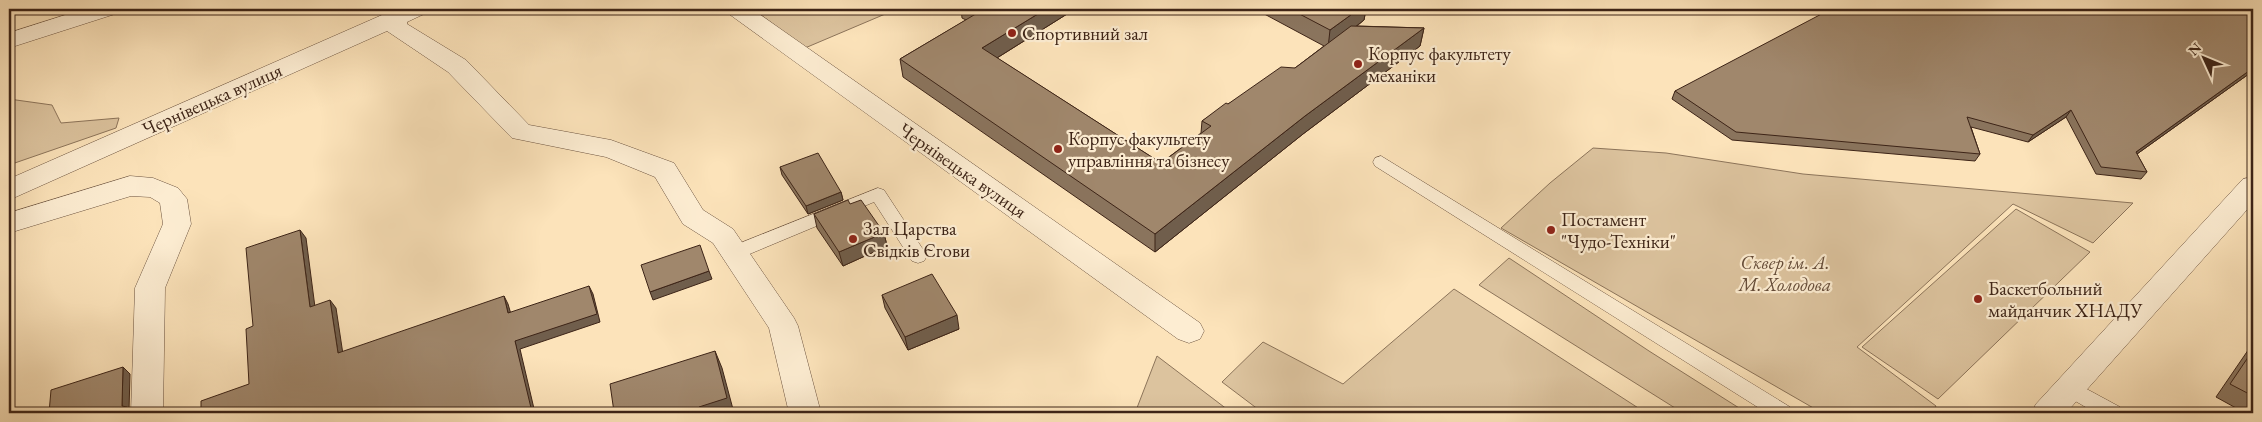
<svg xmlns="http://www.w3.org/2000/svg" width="2262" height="422" viewBox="0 0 2262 422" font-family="'EB Garamond',serif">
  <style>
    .green { fill: #dcc39e; stroke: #8c745a }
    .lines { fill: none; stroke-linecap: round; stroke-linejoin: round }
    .service-casing { stroke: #6d5440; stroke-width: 1 }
    .minor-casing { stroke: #6d5440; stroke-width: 1 }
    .service { fill: #fdedd2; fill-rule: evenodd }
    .minor { fill: #fdedd2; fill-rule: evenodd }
    .wall { fill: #8a745d; stroke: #3d2417 }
    .shaded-wall { fill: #705e4c; stroke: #3d2417 }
    .building { fill: #a0876c; stroke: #3d2417 }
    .poi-dot { fill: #8f2418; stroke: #fdedd2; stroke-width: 2 }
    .labels { text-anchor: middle; stroke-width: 4.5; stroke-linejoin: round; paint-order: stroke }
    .poi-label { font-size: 19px; fill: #3d2417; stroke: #fdedd2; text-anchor: start }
    .street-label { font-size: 19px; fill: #3d2417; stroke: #fdedd2 }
    .park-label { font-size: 19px; font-style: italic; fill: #654c39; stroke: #fdedd2 }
  </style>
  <rect width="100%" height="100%" fill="#fce3ba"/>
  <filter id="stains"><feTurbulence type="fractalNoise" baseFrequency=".004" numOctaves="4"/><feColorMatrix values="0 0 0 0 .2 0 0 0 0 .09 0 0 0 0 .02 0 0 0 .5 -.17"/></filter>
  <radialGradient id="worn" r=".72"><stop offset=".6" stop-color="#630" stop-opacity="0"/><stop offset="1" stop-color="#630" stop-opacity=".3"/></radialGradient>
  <path class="green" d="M753,9H897L805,48Z
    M9,99L52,105L61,123L119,118L116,128L9,165Z
    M1593,148L1666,153L1803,174L2133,203L2093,243L2013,204L1857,347L1936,406L1933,413H1822L1501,228L1550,183Z
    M2016,209L2090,252L1938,399L1862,347Z
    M1509,258L1649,351L1747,413H1683L1479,285Z
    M1454,289L1646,413H1263L1222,382L1263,342L1343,384Z
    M1157,356L1232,413H1135Z"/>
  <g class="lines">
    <defs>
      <path id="service" d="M1381,156L1790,407L1793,413H1767L1375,166L1373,162L1375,158Z
        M878,188L884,190L924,251L927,256L924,261L918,263L912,261L874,202L740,258L734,260L728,258L725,253L728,248Z
        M2070,380L2120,407L2123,413H2096L2063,394L2060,388L2063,382Z"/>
      <path id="minor" d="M84,9H119L115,14L9,48V33Z
        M382,9H427L424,14L407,22V24L466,60L529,125L611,140L674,163L703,210L733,229L794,318L798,326L821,413H789L769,328L713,243L683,224L655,177L606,157L512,138L448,72L387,31L9,200V179L382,15Z
        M726,9H752L1200,323L1204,331L1200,339L1189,343L1178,339L729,14Z
        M130,176L153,178L178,188L187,199L191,224L165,288L163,413H131L135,288L163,224L160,203L150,197L131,196L9,233V213Z
        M2253,177V203L2066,413H2031L2036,404L2243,179Z"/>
    </defs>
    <use href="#service" class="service-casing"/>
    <use href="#minor" class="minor-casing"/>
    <use href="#service" class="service"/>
    <use href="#minor" class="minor"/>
  </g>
  <path class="wall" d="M961,9H1075L997,58L1161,163L1201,133L1202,121L1228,104L1295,68L1324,46L1255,9H1366L1364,20L1357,26L1424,28L1420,46L1303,134L1155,252L903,77L900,59L966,20L962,18Z
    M2253,9V71L2137,154L2147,172L2141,179L2096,174L2066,117L2028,142L1971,127L1980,154L1975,161L1732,140L1672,99L1675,91Z
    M780,167L841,192L843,200L808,214L782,175Z
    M850,204L884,233L887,246L843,266L817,228L814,214Z
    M882,295L959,329L908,350L885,308Z
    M2253,343V413H2245L2216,397Z"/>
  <path class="shaded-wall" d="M1046,9H1075L984,66L982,48Z
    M1359,9H1366L1364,20L1328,48L1330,30Z
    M1424,28L1420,46L1303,134L1155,252V234L1305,116Z
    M2253,68V71L2130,159L2136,152Z
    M2071,110L2066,117L2028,142L2033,135Z
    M841,192L843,200L808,214L806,206Z
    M300,230L306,238L316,315L310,307Z
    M884,233L887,246L843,266L839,252Z
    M709,271L712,279L653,300L650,292Z
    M589,286L593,294L600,322L520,349L535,413H529L515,341Z
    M504,296L508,304L513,321L508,313Z
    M330,300L336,308L344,361L338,353Z
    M957,315L959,329L908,350L905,337Z
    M715,351L722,368L734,413H701L699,407Z
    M123,367L130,374L129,410L133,413H127L122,406Z"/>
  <path class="building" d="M974,9H1046L982,48L1161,163L1211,126L1202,121L1226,103L1228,104L1281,67L1295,68L1351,26L1424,28L1305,116L1155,234L900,59L979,12Z
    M1290,9H1359L1330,30Z
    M1831,9H2253V68L2136,152L2147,172L2101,167L2071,110L2033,135L1967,117L1980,154L1736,132L1675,91Z
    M818,153L841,192L806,206L780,167Z
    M848,200L850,204L861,200L884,233L839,252L814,214Z
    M300,230L310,307L330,300L338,353L504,296L508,313L589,286L597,314L515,341L532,412L529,413H201V401L249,384L246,329L253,326L246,248Z
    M700,245L709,271L650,292L641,265Z
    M932,274L957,315L905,337L882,295Z
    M2253,350V396L2230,384Z
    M715,351L727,398L699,407L701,413H610L614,412L610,384Z
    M123,367L122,406L127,407V413H49L51,390Z"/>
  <g class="poi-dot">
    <circle cx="1012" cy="33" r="5"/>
    <circle cx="1358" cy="64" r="5"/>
    <circle cx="1058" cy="149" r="5"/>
    <circle cx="1551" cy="230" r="5"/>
    <circle cx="853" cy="239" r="5"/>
    <circle cx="1978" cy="299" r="5"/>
  </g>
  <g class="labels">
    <g class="poi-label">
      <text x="1022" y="40">Спортивний зал</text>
      <text x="1368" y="60">Корпус факультету<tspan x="1368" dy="22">механіки</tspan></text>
      <text x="1068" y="145">Корпус факультету<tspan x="1068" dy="22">управління та бізнесу</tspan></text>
      <text x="1561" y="226">Постамент<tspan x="1561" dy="22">"Чудо-Техніки"</tspan></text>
      <text x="863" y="235">Зал Царства<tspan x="863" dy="22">Свідків Єгови</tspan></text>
      <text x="1988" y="295">Баскетбольний<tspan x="1988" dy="22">майданчик ХНАДУ</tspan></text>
    </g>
    <g class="street-label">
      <text transform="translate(212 99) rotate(-24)" y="7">Чернівецька вулиця</text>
      <text transform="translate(963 170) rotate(35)" y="7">Чернівецька вулиця</text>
    </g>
    <g class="park-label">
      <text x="1785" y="269">Сквер ім. А.<tspan x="1785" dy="22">М. Холодова</tspan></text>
    </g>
  </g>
  <rect width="2262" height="422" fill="none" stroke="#fce3ba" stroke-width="30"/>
  <rect x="10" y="10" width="2242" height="402" fill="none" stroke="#3d2417" stroke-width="2.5"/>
  <rect x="15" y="15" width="2232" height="392" fill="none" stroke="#3d2417"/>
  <g transform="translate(2204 58) rotate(314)" stroke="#fdedd2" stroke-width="4" paint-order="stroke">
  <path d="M0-4L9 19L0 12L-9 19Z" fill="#3d2417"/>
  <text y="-8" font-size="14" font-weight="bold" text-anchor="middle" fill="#3d2417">N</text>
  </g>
  <rect width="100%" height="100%" filter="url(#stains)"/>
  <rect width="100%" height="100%" fill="url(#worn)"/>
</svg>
